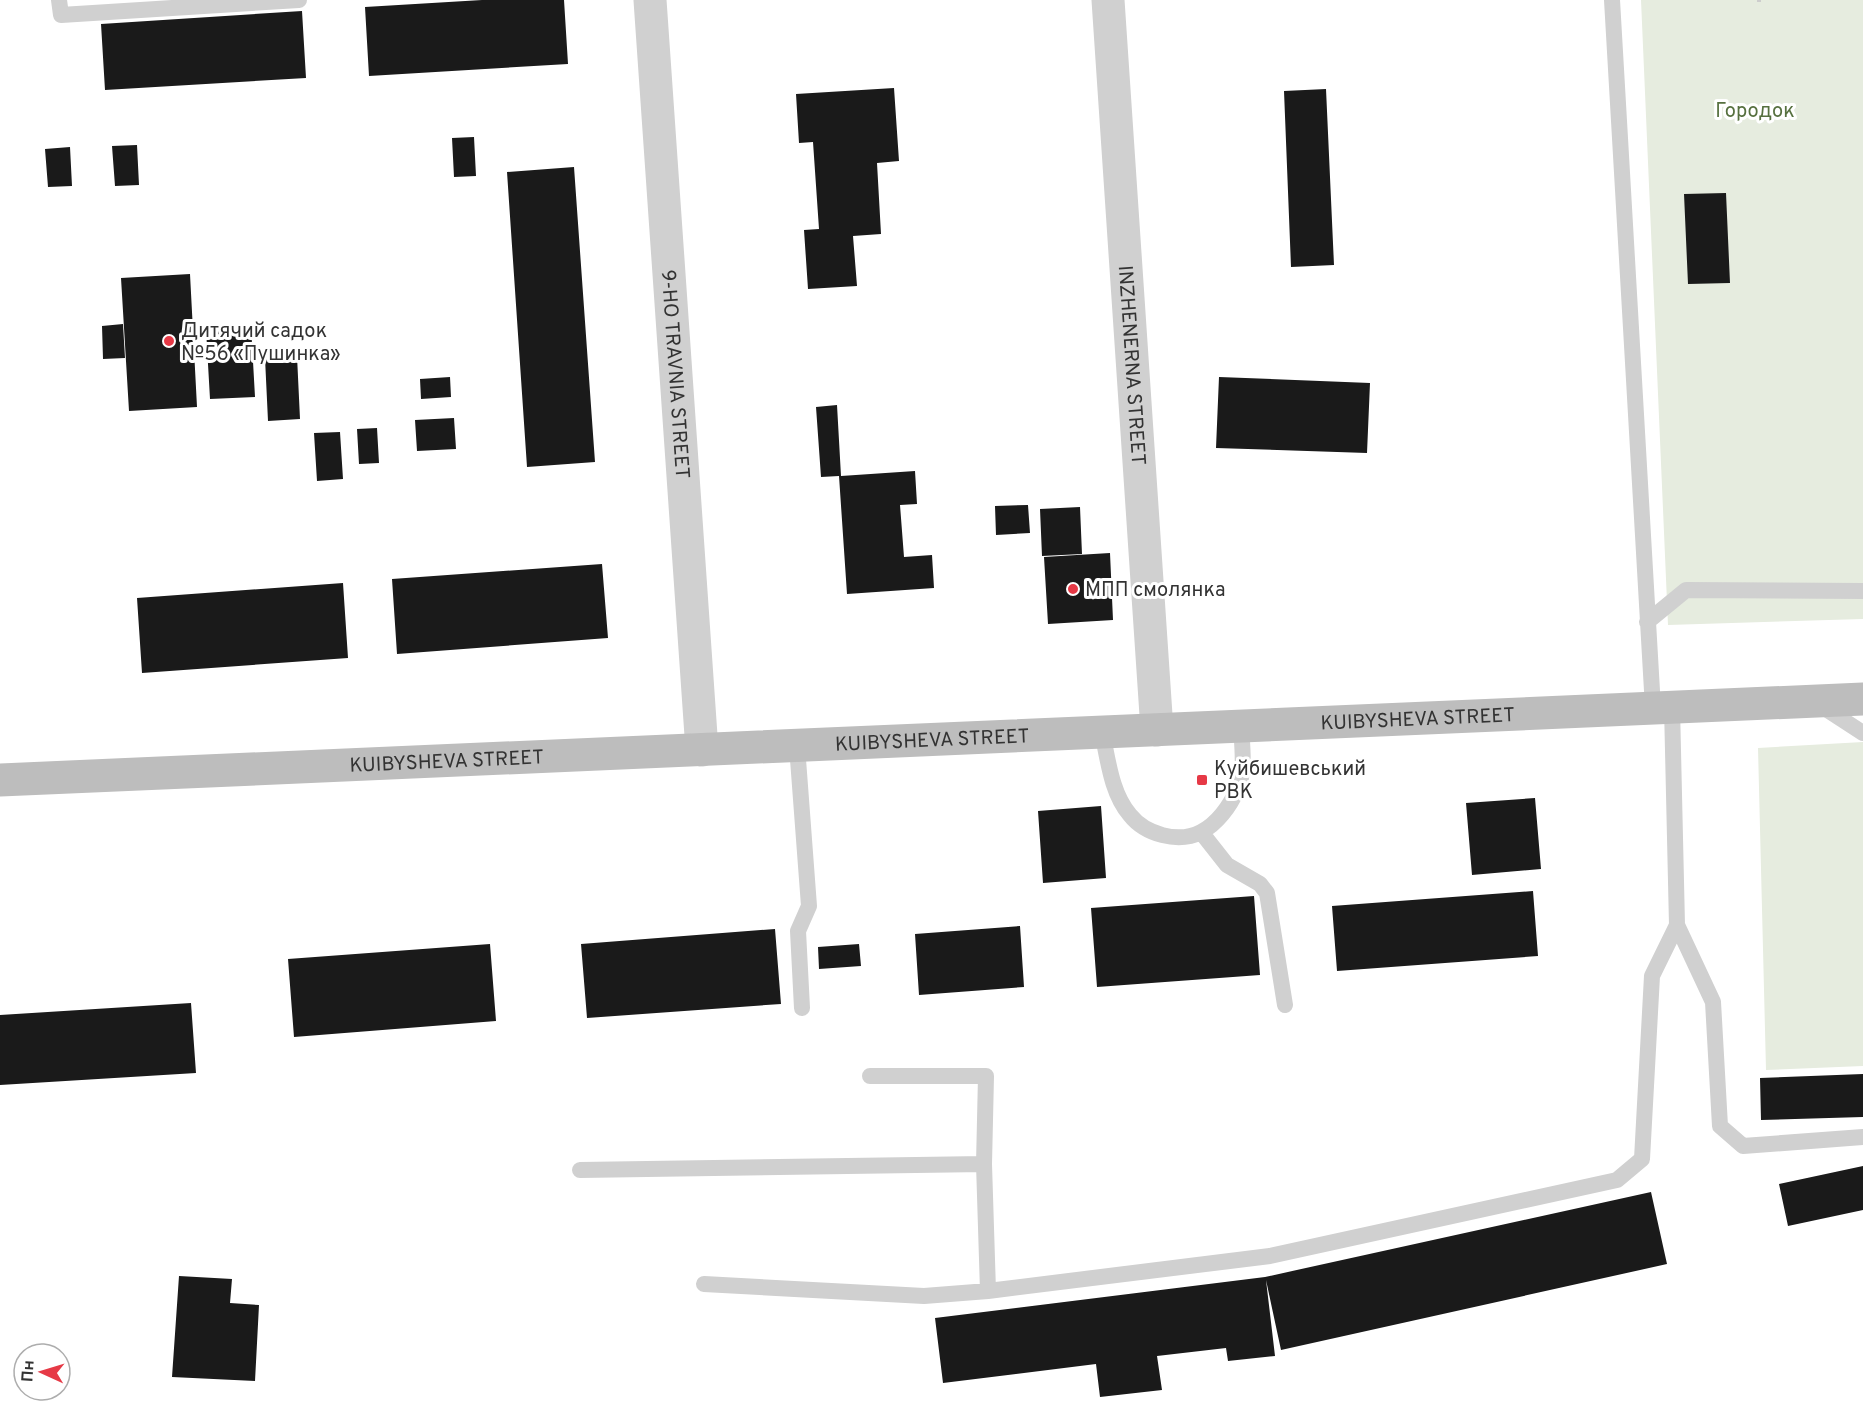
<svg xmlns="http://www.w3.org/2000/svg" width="1863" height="1414" viewBox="0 0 1863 1414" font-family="Overpass,sans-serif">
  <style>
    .green { fill: #e6ecdf }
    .building { fill: #1a1a1a }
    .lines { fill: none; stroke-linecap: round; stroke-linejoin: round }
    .path { stroke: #cdcdcd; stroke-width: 4; stroke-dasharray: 3 3; stroke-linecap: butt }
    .service { stroke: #d0d0d0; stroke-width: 16 }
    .minor { stroke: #d0d0d0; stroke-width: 33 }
    .secondary { stroke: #bdbdbd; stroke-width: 33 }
    .poi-dot { fill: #e63946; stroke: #fff; stroke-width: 2 }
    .labels { text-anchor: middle; stroke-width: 6; stroke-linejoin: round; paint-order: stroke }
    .park-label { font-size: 20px; fill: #56703f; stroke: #fff }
    .poi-label { font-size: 20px; fill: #333; stroke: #fff; text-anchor: start }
    .street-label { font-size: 20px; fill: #333; stroke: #fff }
  </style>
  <rect width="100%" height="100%" fill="#fff"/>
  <path class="green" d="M1641,0H1863V619L1668,625Z
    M1863,742V1066L1766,1070L1758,748Z"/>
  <path class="building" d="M482,0H564L568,64L369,76L365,7Z
    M302,11L306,78L105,90L101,24Z
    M894,88L899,161L877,163L881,234L853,236L857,286L808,289L804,230L819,229L813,142L799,143L796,94Z
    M1326,89L1334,265L1291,267L1284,91Z
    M474,137L476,176L454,177L452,138Z
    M137,145L139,185L115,186L112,146Z
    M70,147L72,186L48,187L45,149Z
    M574,167L595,462L527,467L507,172Z
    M1726,193L1730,283L1688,284L1684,194Z
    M190,274L197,407L129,411L121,278Z
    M123,324L125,358L103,359L102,326Z
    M251,326L255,397L210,399L206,329Z
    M297,356L300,419L268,421L265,358Z
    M450,377L451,397L421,399L420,379Z
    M1219,377L1370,383L1367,453L1216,448Z
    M837,405L841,476L915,471L917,504L900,505L904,557L932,555L934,588L847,594L839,476L821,477L816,407Z
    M454,418L456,449L417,451L415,420Z
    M377,428L379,463L359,464L357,429Z
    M340,432L343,479L317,481L314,433Z
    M1028,505L1030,533L996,535L995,506Z
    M1080,507L1082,554L1042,556L1040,509Z
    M1110,553L1113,620L1048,624L1044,557Z
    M602,564L608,638L397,654L392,579Z
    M343,583L348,658L142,673L137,598Z
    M1535,798L1541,869L1472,875L1466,803Z
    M1101,806L1106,878L1043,883L1038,811Z
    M1533,891L1538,956L1337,971L1332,906Z
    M1254,896L1260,975L1097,987L1091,908Z
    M1020,926L1024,987L919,995L915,934Z
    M775,929L781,1004L587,1018L581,944Z
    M490,944L496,1021L294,1037L288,959Z
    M859,944L861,966L819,969L818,947Z
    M191,1003L196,1073L0,1085V1015Z
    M1863,1074V1117L1761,1120L1760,1078Z
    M1863,1166V1210L1788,1226L1779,1184Z
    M1651,1192L1667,1264L1281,1350L1266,1280L1275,1356L1228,1361L1226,1348L1157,1356L1162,1390L1100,1397L1096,1364L943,1383L935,1318L1265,1277Z
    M179,1276L232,1279L230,1303L259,1305L255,1381L172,1377Z"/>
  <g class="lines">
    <path class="path" d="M1759,2V0"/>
    <path class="service" d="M59,0L61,15L299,0
      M1612,0L1653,708
      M1647,622L1686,590L1863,591
      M1820,705L1863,733
      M1672,707L1677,925L1713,1002L1720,1126L1743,1146L1863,1137
      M1102,732C1108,759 1111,793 1130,815C1145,834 1178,844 1201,832C1217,824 1230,806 1237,790C1246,772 1242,746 1241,726
      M797,746L809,906L798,931L802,1008
      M1201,832L1227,865L1260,884L1267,893L1285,1005
      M870,1076H986L984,1164
      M580,1170L984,1164L988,1291L1270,1256L1617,1180L1642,1159L1652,976L1677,925
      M704,1284L924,1296L988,1291"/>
    <g class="minor">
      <path id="s1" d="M650,0L702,750"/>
      <path id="s2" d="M1108,0L1157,730"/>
    </g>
    <path class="secondary" id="s3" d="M0,780L1863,699"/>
  </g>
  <g class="poi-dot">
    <circle cx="169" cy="341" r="6"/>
    <circle cx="1073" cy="589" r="6"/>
    <rect x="1196" y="774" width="12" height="12" rx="3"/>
  </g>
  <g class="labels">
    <g class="park-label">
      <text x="1755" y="117">Городок</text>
    </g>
    <g class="poi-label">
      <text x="181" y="337">Дитячий садок<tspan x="181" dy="23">№56 «Пушинка»</tspan></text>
      <text x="1085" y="596">МПП смолянка</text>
      <text x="1214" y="775">Куйбишевський<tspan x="1214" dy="23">РВК</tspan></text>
    </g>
    <g class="street-label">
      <text dy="7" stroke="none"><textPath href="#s2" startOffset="366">INZHENERNA STREET</textPath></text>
      <text dy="7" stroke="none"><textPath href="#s1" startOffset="375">9-HO TRAVNIA STREET</textPath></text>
      <text dy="7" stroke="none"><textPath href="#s3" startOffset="1419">KUIBYSHEVA STREET</textPath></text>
      <text dy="7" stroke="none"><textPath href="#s3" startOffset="933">KUIBYSHEVA STREET</textPath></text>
      <text dy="7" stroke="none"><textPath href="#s3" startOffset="447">KUIBYSHEVA STREET</textPath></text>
    </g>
  </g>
  <g transform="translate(42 1372) rotate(274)"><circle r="28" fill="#ffffff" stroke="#adadad" stroke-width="1.5"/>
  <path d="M0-4.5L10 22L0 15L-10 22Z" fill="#e63946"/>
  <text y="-9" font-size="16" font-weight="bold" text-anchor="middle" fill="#333333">Пн</text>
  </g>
</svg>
